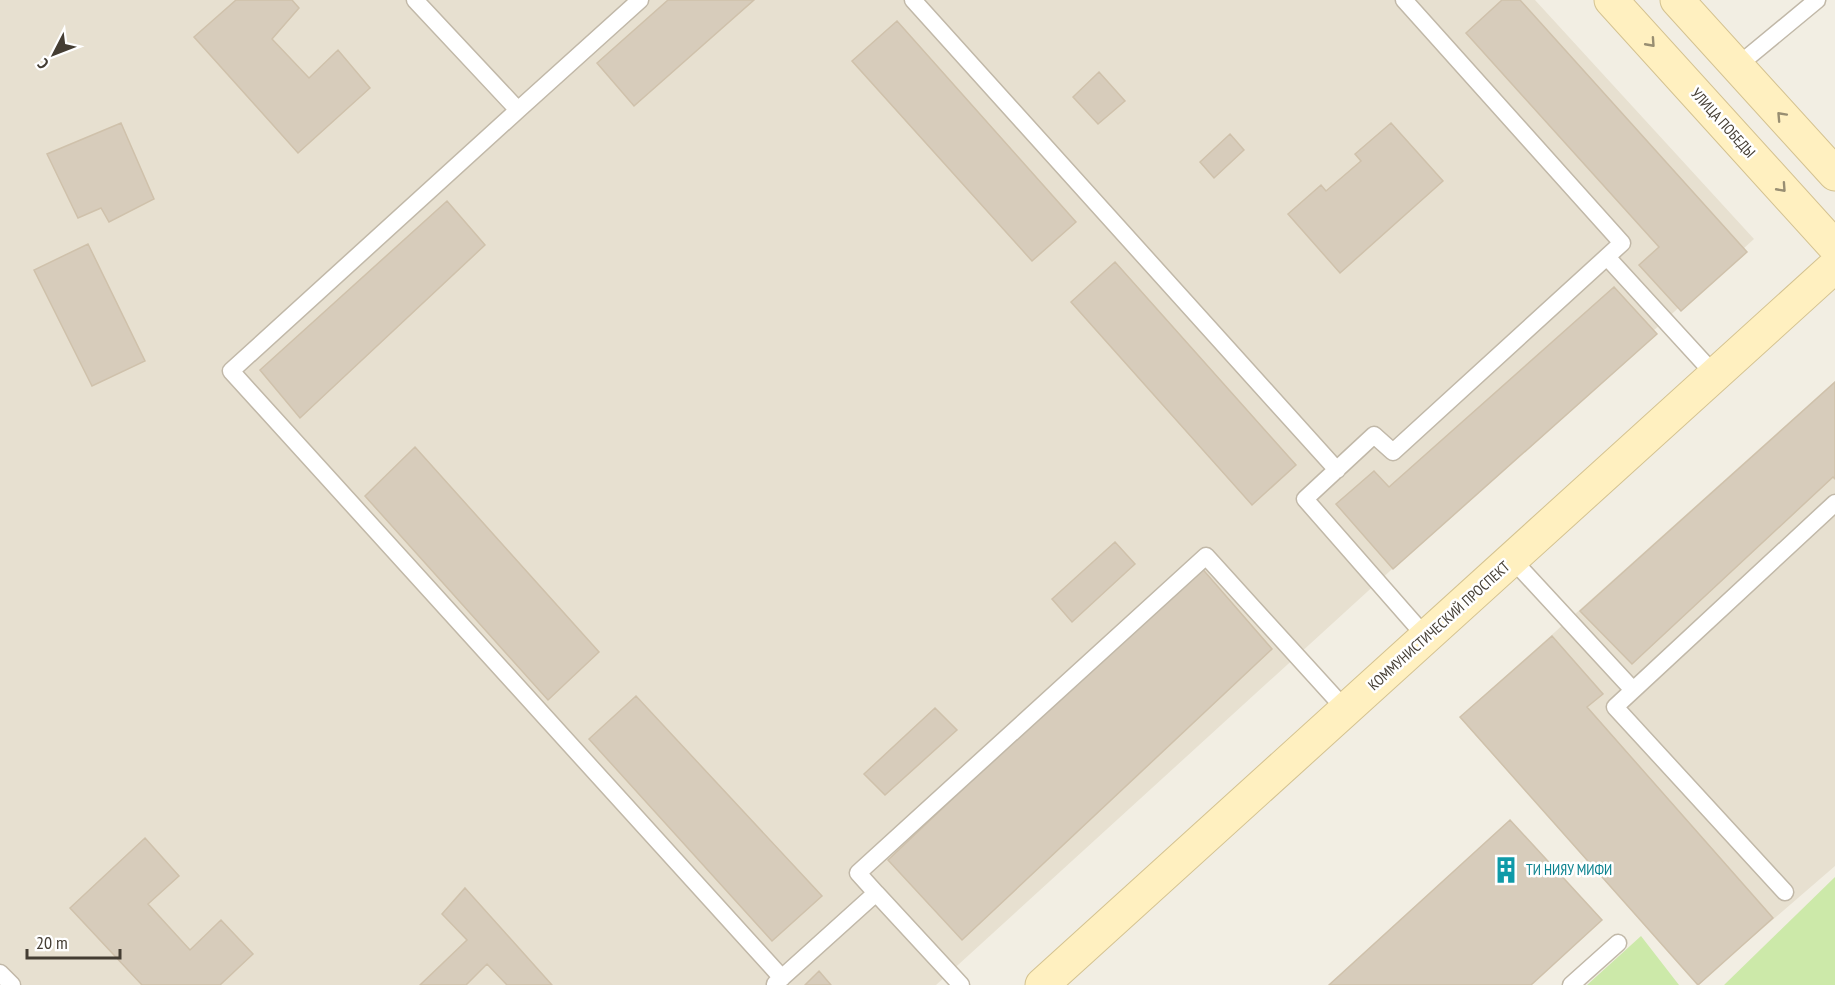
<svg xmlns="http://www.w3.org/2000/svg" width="1835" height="985" viewBox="0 0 1835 985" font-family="'PT Sans Narrow',sans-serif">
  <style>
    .residential { fill: #e7e0d0 }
    .green { fill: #cce9a9 }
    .building { fill: #d7ccbb; stroke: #cfc1ab; stroke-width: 1.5 }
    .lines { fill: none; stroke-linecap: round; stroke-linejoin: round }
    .lane-casing { stroke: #c1b8a8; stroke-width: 19 }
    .secondary-casing { stroke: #d4c290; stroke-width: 35 }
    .lane { stroke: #fff; stroke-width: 16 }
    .secondary { stroke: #fff0c0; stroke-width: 33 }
    .oneway { stroke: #988e72 }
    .labels { text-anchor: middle; stroke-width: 5; stroke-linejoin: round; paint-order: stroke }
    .street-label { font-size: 15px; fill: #443d33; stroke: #fff }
    .culture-label { font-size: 15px; fill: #0d838f; stroke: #fff; text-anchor: start }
  </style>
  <rect width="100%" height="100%" fill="#f2eee3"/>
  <path class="residential" d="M0,0H1535L1754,239L936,985H0Z
    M1835,381V866L1697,985L1460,717Z"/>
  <path class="green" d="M1835,877V985H1724Z
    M1641,936L1679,985H1587Z"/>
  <path class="building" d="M236,0H292L299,8L272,39L309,78L338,50L370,88L298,153L194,37Z
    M668,0H754L634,106L597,63Z
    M1502,0H1520L1747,252L1681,311L1639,265L1659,247L1466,33Z
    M897,21L1076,222L1032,261L852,61Z
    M1099,72L1125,101L1098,124L1073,97Z
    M121,123L154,199L109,222L101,208L78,218L47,154Z
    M1391,123L1443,181L1340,273L1288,214L1321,185L1326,191L1361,161L1355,154Z
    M1230,134L1244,150L1214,178L1200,162Z
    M447,201L485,245L300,418L260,370Z
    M88,244L145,361L92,386L34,270Z
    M1115,262L1296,465L1252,505L1071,302Z
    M1614,287L1657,334L1393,569L1336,504L1374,471L1389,487Z
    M1835,382V479L1833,477L1632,664L1580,611Z
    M415,447L599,652L548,700L365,496Z
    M1115,542L1135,564L1072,622L1052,599Z
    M1199,565L1272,649L962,940L888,860Z
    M1552,636L1603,694L1587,707L1773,918L1698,985L1460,717Z
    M636,696L822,896L772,941L589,739Z
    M935,708L957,730L885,795L864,774Z
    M1510,820L1602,920L1531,985H1329Z
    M145,838L179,876L148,904L190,950L221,920L253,954L220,985H142L70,908Z
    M465,888L552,985H507L487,964L466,985H420L467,940L442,914Z
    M819,971L831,985H805Z"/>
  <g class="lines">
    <defs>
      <path id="lane" d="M415,0L518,110L231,371L782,978
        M913,0L1337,470
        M1404,0L1622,243L1393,452L1374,435L1305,499L1426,637
        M1736,67L1817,0
        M518,110L640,0
        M1607,257L1715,375
        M1512,559L1633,690
        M1785,892L1615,707L1835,503
        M876,893L858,873L1206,556L1346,710
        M0,973L12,985
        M775,984L876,893L961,985
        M1571,985L1618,943"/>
      <path id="secondary" d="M1611,0L1835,247
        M1677,0L1835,174
        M1042,985L1835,266"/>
    </defs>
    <use href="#lane" class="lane-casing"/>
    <use href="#secondary" class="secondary-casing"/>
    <use href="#lane" class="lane"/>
    <use href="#secondary" class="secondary"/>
  </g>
  <defs><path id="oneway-chevron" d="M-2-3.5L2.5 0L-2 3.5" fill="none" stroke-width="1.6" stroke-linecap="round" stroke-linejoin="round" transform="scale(1.5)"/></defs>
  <g class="oneway">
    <use href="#oneway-chevron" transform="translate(1651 43) rotate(48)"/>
    <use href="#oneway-chevron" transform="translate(1781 116) rotate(-133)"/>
    <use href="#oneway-chevron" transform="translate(1782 188) rotate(48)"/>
  </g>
  <defs>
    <symbol id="building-bare" viewBox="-9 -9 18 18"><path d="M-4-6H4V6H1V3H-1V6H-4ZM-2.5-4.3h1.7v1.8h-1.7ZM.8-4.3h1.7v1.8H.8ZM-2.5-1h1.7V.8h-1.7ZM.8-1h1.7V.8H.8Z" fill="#0f9aa8" stroke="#fff" stroke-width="2.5" paint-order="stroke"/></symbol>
  </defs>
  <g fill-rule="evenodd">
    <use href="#building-bare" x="1487" y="851" width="38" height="38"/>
  </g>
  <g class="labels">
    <g class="street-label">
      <text transform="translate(1723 123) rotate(48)" y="5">УЛИЦА ПОБЕДЫ</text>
      <text transform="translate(1439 626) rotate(-42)" y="5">КОММУНИСТИЧЕСКИЙ ПРОСПЕКТ</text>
    </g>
    <g class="culture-label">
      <text x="1526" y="875">ТИ НИЯУ МИФИ</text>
    </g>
  </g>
  <g transform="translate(54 54) rotate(228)" stroke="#ffffff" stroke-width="4.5" paint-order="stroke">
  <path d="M0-4.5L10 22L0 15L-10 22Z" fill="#443d33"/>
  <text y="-9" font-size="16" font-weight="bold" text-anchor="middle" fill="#443d33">С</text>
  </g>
  <path d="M27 949v9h93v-9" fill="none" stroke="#443d33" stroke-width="3"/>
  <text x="36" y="949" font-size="18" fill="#443d33" stroke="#ffffff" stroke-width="4.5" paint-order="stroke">20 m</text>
</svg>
